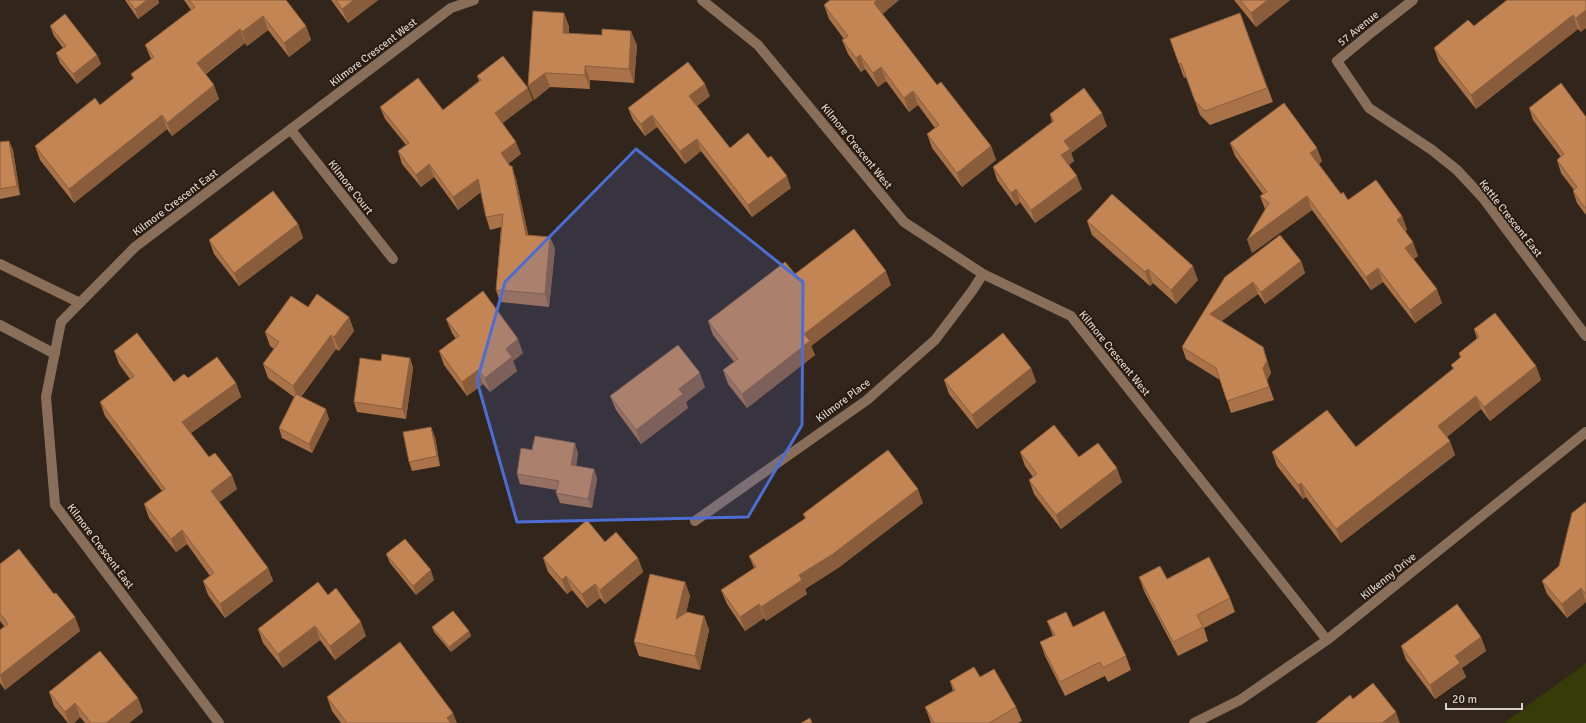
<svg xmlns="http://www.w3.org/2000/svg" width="1586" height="723" viewBox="0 0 1586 723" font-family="Signika,sans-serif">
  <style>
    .green { fill: #363b08 }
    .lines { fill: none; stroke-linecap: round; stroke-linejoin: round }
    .minor { stroke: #896e5a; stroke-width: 10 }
    .wall { fill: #a97248 }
    .shaded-wall { fill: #895d3b }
    .building { fill: #c48554; stroke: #895d3b }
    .marked { fill: #4c6ed4; fill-opacity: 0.2; stroke: #4c6ed4; stroke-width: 3; stroke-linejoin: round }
    .labels { text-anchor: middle; stroke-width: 4; stroke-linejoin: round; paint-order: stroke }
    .street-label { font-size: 11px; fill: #d9d0c9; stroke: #281b11 }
  </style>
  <rect width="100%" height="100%" fill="#32251b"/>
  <path class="green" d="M1586,663V723H1504Z"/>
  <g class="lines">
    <path class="minor" d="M702,0L758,45L904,222L983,274L1071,316L1327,640
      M1413,0L1372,32L1337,61L1369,108L1432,150L1457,170L1483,198L1586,336
      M291,130L393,259
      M0,264L80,303
      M0,325L55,354
      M695,521L867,400L935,340L972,291L983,274
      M219,723L55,505L46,397L61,322L135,247L451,8L474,0
      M1194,723L1240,700L1327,640L1586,432"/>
  </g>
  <path class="wall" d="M125,0H158L159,3L138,19Z
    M184,0H286L306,26L311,40L289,57L268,30L247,46L245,43L206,74L219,99L172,136L167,129L74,203L40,160L35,146L100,105L133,79L131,74L151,59L145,45L191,10Z
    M331,0H378L348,23Z
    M830,0H899L882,14L937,85L991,146L996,160L962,187L932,148L927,134L935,128L918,105L909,112L886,81L878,87L865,69L861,72L848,54L842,40L844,39L829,19L824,5Z
    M1234,0H1290L1256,27Z
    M1586,0L1581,32L1578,29L1476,109L1439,62L1434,48L1474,26Z
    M564,13L569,27V33L637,45L634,83L590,80V89L550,87L534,100Z
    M1240,13L1273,102L1210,125L1200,115L1186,77L1184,78L1170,39Z
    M50,26L97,55L101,64L77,84L60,63L56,53L63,48L54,36Z
    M477,76L533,100L502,123L521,154L508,164L516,179L528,235L550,237L555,249L549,307L500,302L496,290L501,227L490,230L486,217L481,192L458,210L434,177L421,187L402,164L398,151L406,145L385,119L380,107L443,110L479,81Z
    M710,96L697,106L730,148L791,188L752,217L701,151L685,164L657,127L645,136L633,120L628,108Z
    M1529,108L1586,117V215L1577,203L1573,191L1574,190L1561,173L1557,160L1561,157L1533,120Z
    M1050,114L1107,126L1071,153L1074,161L1069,165L1082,189L1035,223L1020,202L1016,206L997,180L993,167L1052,122Z
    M9,141L13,150L20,195L0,199V142Z
    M1230,143L1322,161L1319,164L1341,194L1348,200L1402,216L1407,230L1405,231L1418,256L1413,259L1442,303L1415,323L1383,282L1371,290L1312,210L1252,253L1265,209L1260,196L1263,194L1235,156Z
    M1087,221L1198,280L1176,304L1153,283L1150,286L1092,235Z
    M298,224L303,238L239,286L214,254L209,240Z
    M1301,261L1305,273L1265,304L1258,294L1221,321L1263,347L1271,373L1267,380L1274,400L1231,413L1220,380L1186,359L1182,347L1225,277Z
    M795,274L891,285L811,346L815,355L747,408L728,384L723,370L734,362L713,335L708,321Z
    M308,307L349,317L354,331L339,351L336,349L301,397L329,419L312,453L282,438L279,428L294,397L268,378L263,364L274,349L270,346L265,332Z
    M446,319L523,353L513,361L517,371L490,392L483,384L467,396L444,365L439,351L456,339L452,333Z
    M1474,329L1536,366L1541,380L1490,421L1481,409L1447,437L1455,455L1341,543L1306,497L1303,499L1277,466L1272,452L1356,447L1453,369L1451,365L1460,358L1459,353L1477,339Z
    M114,351L174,382L188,378L236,383L241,397L191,433L209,457L237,489L219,502L268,568L273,581L225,618L208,595L203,581L210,576L187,544L176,552L149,518L144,504L162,491L105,416L100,402L130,379L119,364Z
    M410,358L413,368L406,419L357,412L354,402L381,361Z
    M1031,368L1036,382L977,429L949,394L944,380Z
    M705,387L686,402L688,408L641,444L616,410L610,396Z
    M435,437L440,466L412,471L409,462Z
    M532,450L578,453L576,466L594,469L597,479L592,508L560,503L556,493L557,490L520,484L517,474Z
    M1020,452L1079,457L1122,482L1061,529L1034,494L1029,480L1033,477L1025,466Z
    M1586,502V602L1567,618L1547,594L1542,581L1559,566Z
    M923,503L838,568L805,589L807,594L766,621L764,618L745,631L727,604L721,590L754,568L749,556L805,519L803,514Z
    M605,542L638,558L643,572L605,604L600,598L587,608L572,590L567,594L548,572L543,558Z
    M386,554L434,580L416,595L390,563Z
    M0,564L54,594L75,617L80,631L5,690L0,683V630L4,626L0,621Z
    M1139,577L1167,579L1230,598L1235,612L1204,628L1208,641L1178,656L1144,591Z
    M685,582L690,596L686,613L704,616L709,630L700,670L639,656L634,642Z
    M328,595L366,636L335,660L320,640L283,668L263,643L258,629Z
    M1047,621L1073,627L1126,656L1131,670L1108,682L1105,676L1065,696L1045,656L1040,642L1053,636Z
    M432,627L469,631L471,636L451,652L434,632Z
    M1481,637L1486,651L1462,668L1466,677L1435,699L1406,660L1401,646Z
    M950,681L1016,707L1022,721L1018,723H931L925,707L953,691Z
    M49,692L138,698L143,712L129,723H85L80,717L74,723H68L54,706Z
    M327,697L457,723H341L332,711Z"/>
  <path class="shaded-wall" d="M147,0H158L159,3L138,19L135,9Z
    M354,0H378L348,23L342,9Z
    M877,0H899L879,17L874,3Z
    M1268,0H1290L1256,27L1251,13Z
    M1586,10V28L1581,32L1576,18Z
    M564,13L569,27L568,47L563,33Z
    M1573,15L1578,29L1476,109L1471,95Z
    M263,16L268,30L247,46L242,32Z
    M306,26L311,40L289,57L284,43Z
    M240,29L245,43L202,76L197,63Z
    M631,31L637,45L634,83L629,69Z
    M97,55L101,64L77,84L73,74Z
    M860,55L865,69L861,72L856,58Z
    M585,66L590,80V89L585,75Z
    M881,67L886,81L878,87L873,73Z
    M545,73L550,87L534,100L528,86Z
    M705,84L710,96L694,108L689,96Z
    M214,85L219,99L172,136L167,123Z
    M528,88L533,100L499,126L495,113Z
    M913,91L918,105L909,112L904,98Z
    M1102,113L1107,126L1071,153L1074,161L1066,168L1061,155L1064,141Z
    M162,115L167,129L74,203L69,189Z
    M652,115L657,127L645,136L641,124Z
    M697,139L701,151L685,164L680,151Z
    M9,141L13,150L20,195L17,186Z
    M516,142L521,154L505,166L501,153Z
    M991,146L996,160L962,187L957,173Z
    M1317,148L1322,161L1315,167L1310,153Z
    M429,164L434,177L421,187L416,175Z
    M512,166L516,179L531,247L526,235Z
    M787,176L791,188L752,217L748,205Z
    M1077,176L1082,189L1035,223L1031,210Z
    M478,179L482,191L458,210L453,197Z
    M1016,189L1020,202L1016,206L1011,193Z
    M1307,196L1312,210L1252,253L1247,240Z
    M1402,216L1407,230L1402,234L1397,220Z
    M298,224L303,238L239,286L234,273Z
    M550,237L555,249L549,307L545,294Z
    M1413,242L1418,256L1410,262L1405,248Z
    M1301,261L1305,273L1265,304L1261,292Z
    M1193,266L1198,280L1176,304L1171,290Z
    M1378,268L1383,282L1371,290L1366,277Z
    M1148,269L1153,283L1150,286L1145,272Z
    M886,271L891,285L811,346L815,355L747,408L742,394L804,334Z
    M1253,282L1258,294L1214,327L1210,314Z
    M1437,289L1442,303L1415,323L1410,310Z
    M349,317L354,331L339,351L334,337Z
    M331,335L336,349L298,400L293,386Z
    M518,339L523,353L513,361L517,371L490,392L485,378L506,349Z
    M1263,347L1271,373L1267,380L1274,400L1263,368Z
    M410,358L413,368L406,419L402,409Z
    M1536,366L1541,380L1490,421L1484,407Z
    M1031,368L1036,382L977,429L972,415Z
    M478,370L483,384L467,396L462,382Z
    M700,373L705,387L686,402L688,408L641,444L636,430L679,389Z
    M236,383L241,397L187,436L182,422Z
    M1476,396L1481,409L1443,440L1438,426Z
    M326,409L329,419L312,453L309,444Z
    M431,427L435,437L440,466L437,456Z
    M1450,441L1455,455L1341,543L1336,529Z
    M575,443L578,453L575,475L571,465Z
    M1117,468L1122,482L1061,529L1056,515Z
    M594,469L597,479L592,508L588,499Z
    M232,475L237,489L216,505L211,491Z
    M1301,483L1306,497L1303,499L1298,485Z
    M918,489L923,503L838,568L805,589L807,594L766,621L761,607L799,575Z
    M182,530L187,544L176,552L171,539Z
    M638,558L643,572L605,604L600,590Z
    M268,568L273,581L225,618L220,604Z
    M431,570L434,580L416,595L413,586Z
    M566,576L572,590L567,594L562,580Z
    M685,582L690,596L681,633L676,619Z
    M595,584L600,598L587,608L582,594Z
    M1581,588L1586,602L1567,618L1562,604Z
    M759,604L764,618L745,631L740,617Z
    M704,616L709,630L700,670L695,656Z
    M75,617L80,631L5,690L0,675Z
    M361,622L366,636L335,660L330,646Z
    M315,626L320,640L283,668L278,654Z
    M469,631L471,636L451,652L449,647Z
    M1481,637L1486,651L1462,668L1466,677L1435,699L1430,685L1455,656Z
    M138,698L143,712L129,723H106Z
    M75,703L80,717L74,723H69L65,712Z
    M1396,712L1400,723H1382Z
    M453,713L457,723H449L447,718Z"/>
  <path class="building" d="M128,0H147L135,9Z
    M189,0H286L306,26L284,43L263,16L242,32L240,29L197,63L214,85L167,123L162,115L69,189L35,146L95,98L100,105L134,78L131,74L154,57L145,45L195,7Z
    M336,0H354L342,9Z
    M830,0H877L874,3L937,85L941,82L991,146L957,173L927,134L939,125L913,91L904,98L881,67L873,73L860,55L856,58L842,40L848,36L824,5Z
    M1240,0H1268L1251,13Z
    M1507,0H1586V10L1576,18L1573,15L1471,95L1434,48L1468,20L1474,26Z
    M533,11L564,13L563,33L602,35V29L631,31L629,69L585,66V75L545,73L528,86Z
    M1240,13L1267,88L1205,111L1195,101L1181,63L1179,64L1170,39Z
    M65,14L97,55L73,74L56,53L66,46L50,26Z
    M503,56L528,88L495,113L516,142L501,153L510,166H512L526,235L550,237L545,294L496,290L503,214L486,217L478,179L453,197L429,164L416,175L398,151L409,143L380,107L418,78L443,110L481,80L477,76Z
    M688,62L705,84L689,96L730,148L748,133L768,158L771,156L787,176L748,205L697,139L680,151L652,115L641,124L628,108Z
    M1561,83L1586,117V209L1573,191L1577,187L1557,160L1564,154L1529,108Z
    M1084,88L1102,113L1064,141L1070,149L1061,155L1077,176L1031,210L1016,189L1011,193L993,167L1054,121L1050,114Z
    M1284,103L1317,148L1310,153L1341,194L1343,192L1348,200L1376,180L1402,216L1397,220L1413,242L1405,248L1437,289L1410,310L1378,268L1366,277L1307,196L1247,240L1269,203L1260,196L1267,192L1230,143Z
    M9,141L17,186L0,189V142Z
    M273,191L298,224L234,273L209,240Z
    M1112,194L1193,266L1171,290L1148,269L1145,272L1087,221Z
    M854,229L886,271L804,334L810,341L742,394L723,370L738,359L708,321L785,262L795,274Z
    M1280,235L1301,261L1261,292L1253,282L1210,314L1263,347L1267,361L1263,368L1269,387L1227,401L1216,368L1182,347L1225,277Z
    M483,291L518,339L506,349L512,357L485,378L478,370L462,382L439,351L459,336L446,319Z
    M317,294L349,317L334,337L331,335L293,386L263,364L279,342L265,332L291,296L308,307Z
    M1495,313L1536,366L1484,407L1476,396L1438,426L1450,441L1336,529L1301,483L1298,485L1272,452L1327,410L1356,447L1454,368L1451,365L1461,357L1459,353L1479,337L1474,329Z
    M137,333L174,382L184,374L188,378L217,357L236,383L182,422L209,457L215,453L232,475L211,491L268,568L220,604L203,581L214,573L182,530L171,539L144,504L165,489L100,402L134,376L114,351Z
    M1003,333L1031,368L972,415L944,380Z
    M678,345L700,373L679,389L683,394L636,430L610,396Z
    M382,354L410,358L402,409L354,402L360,358L381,361Z
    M296,394L326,409L309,444L279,428Z
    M1054,425L1079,457L1098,443L1117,468L1056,515L1029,480L1037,474L1020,452Z
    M431,427L437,456L409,462L403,432Z
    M535,436L575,443L571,465L594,469L588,499L556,493L559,481L517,474L521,448L532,450Z
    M888,450L918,489L833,554L799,575L802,580L761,607L759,604L740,617L721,590L756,567L749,556L806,518L803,514Z
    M1586,502V594L1581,588L1562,604L1542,581L1559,566L1572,513Z
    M587,520L605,542L616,532L638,558L600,590L595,584L582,594L566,576L562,580L543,558Z
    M405,539L431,570L413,586L386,554Z
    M19,549L54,594L56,593L75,617L0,675V630L8,624L0,613V564Z
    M1209,557L1230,598L1197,615L1203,627L1173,642L1139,577L1160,566L1167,579Z
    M650,574L685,582L676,619L687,612L704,616L695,656L634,642Z
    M318,582L328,595L336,588L361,622L330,646L315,626L278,654L258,629Z
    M1457,604L1481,637L1455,656L1460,663L1430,685L1401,646Z
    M453,611L469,631L449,647L432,627Z
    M1104,611L1126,656L1103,668L1100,662L1060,682L1040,642L1055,635L1047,621L1066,612L1073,627Z
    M400,642L453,713L447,718L451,723H347L327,697Z
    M100,651L138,698L106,723H91L75,703L65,712L49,692Z
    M974,667L980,677L994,669L1016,707L989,723H934L925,707L955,690L950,681Z
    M1373,683L1396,712L1382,723H1316L1350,695L1353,699Z
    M810,718L812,723H801Z"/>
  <path class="marked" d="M636,149L803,282L802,425L748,517L517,522L477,381L505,282Z"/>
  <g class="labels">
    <g class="street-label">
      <text transform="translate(1358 28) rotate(-39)" y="4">57 Avenue</text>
      <text transform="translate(373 52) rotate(-37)" y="4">Kilmore Crescent West</text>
      <text transform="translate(857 146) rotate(51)" y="4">Kilmore Crescent West</text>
      <text transform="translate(351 187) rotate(52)" y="4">Kilmore Court</text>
      <text transform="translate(175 202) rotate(-37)" y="4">Kilmore Crescent East</text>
      <text transform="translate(1511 218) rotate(52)" y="4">Kettle Crescent East</text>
      <text transform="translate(1115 353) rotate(51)" y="4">Kilmore Crescent West</text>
      <text transform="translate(843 400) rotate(-37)" y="4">Kilmore Place</text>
      <text transform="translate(101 546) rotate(53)" y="4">Kilmore Crescent East</text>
      <text transform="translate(1388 576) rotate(-39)" y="4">Kilkenny Drive</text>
    </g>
  </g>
  <path d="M1446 703v6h76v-6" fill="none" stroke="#d9d0c9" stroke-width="2"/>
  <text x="1452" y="703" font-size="12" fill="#d9d0c9" stroke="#281b11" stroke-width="3" paint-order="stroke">20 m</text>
</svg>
